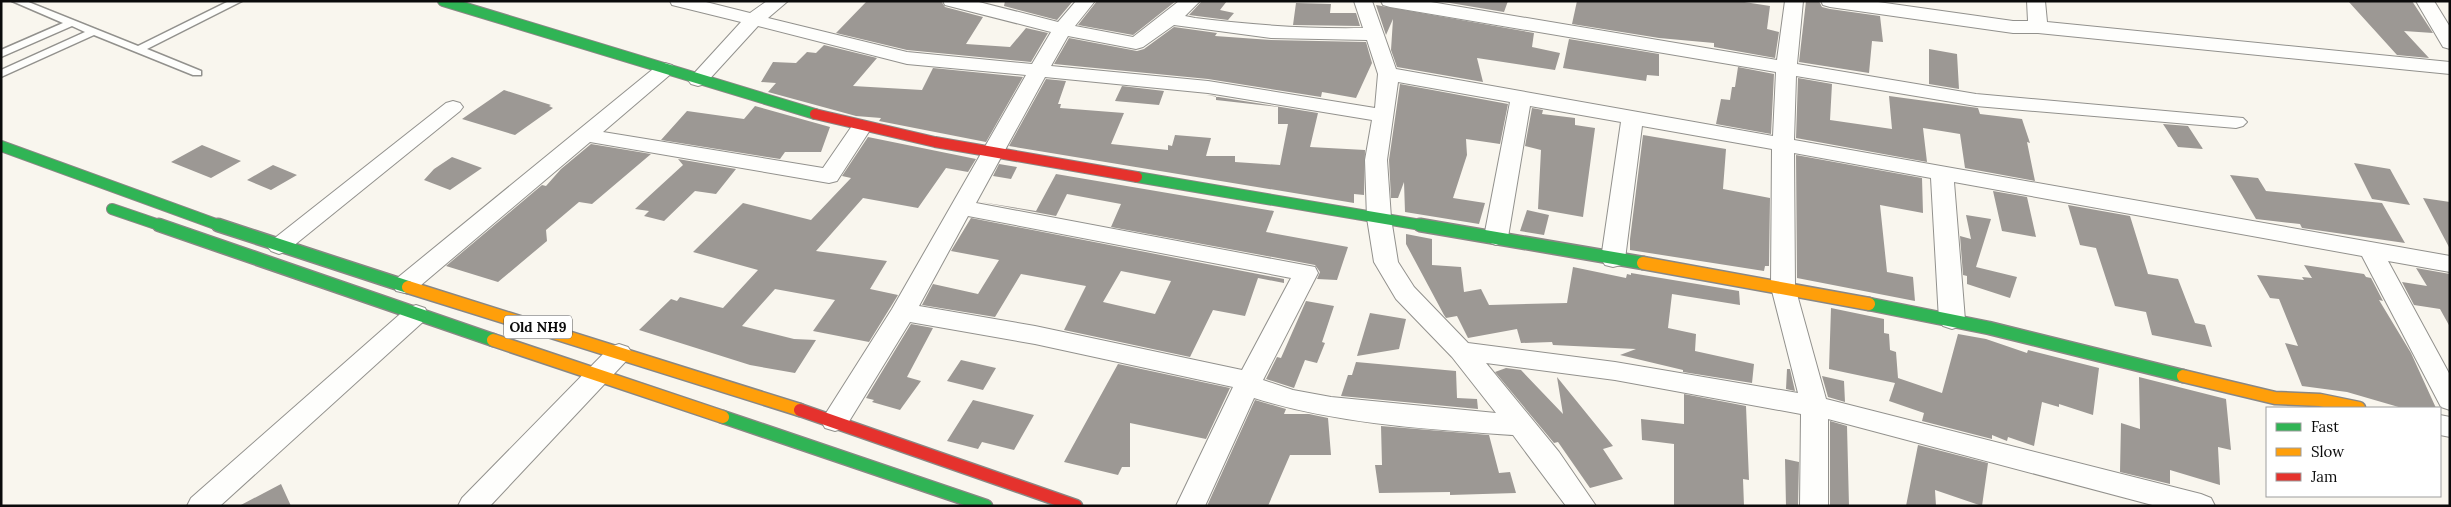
<svg xmlns="http://www.w3.org/2000/svg" width="2451" height="507" viewBox="0 0 2451 507" font-family="Lora,serif">
  <style>
    .building { fill: #9c9894; fill-rule: evenodd }
    .lines { fill: none; stroke-linecap: round; stroke-linejoin: round }
    .lane-casing { stroke: #92918d; stroke-width: 3 }
    .street-casing { stroke: #92918d; stroke-width: 2 }
    .fast-far1-casing { stroke: #898784; stroke-width: 12 }
    .fast-casing { stroke: #898784; stroke-width: 15 }
    .slow-casing { stroke: #898784; stroke-width: 15 }
    .jam-far1-casing { stroke: #898784; stroke-width: 12 }
    .jam-casing { stroke: #898784; stroke-width: 15 }
    .lane { fill: #fefefc; fill-rule: evenodd }
    .street { fill: #fefefc; fill-rule: evenodd }
    .fast-far1 { stroke: #30b455; stroke-width: 10 }
    .fast { stroke: #30b455; stroke-width: 12 }
    .slow { stroke: #ff9f0a; stroke-width: 12 }
    .jam-far1 { stroke: #e5322d; stroke-width: 10 }
    .jam { stroke: #e5322d; stroke-width: 12 }
    .labels { text-anchor: middle; stroke-width: 5; stroke-linejoin: round; paint-order: stroke }
    .shield { fill: #fff; stroke: #545454; stroke-width: 1 }
    .shield-label { font-size: 14px; font-weight: bold; fill: #0b0b0b }
  </style>
  <rect width="100%" height="100%" fill="#f9f6ee"/>
  <path class="building" d="M867,1H941L945,7L983,17L966,44L1010,47L1026,28L1048,33L1031,62L907,50L836,33Z
    M1005,1H1073L1057,20L1004,6Z
    M1097,1H1176L1133,35L1078,25Z
    M1202,1H1227L1220,10L1234,13L1228,20L1189,15Z
    M1438,1H1508L1504,12Z
    M1577,1H1738L1770,6L1767,29L1779,32L1775,58L1714,47V43L1659,38L1572,24Z
    M1806,1H1819L1822,7L1830,9L1880,16L1883,42L1872,41L1869,73L1799,62Z
    M2348,1H2412L2433,33L2404,31L2429,58L2397,55Z
    M1296,3L1331,4L1330,13H1356L1360,26L1293,25Z
    M1376,5L1534,33L1532,47L1560,53L1555,70L1477,58L1483,82L1397,67L1391,50L1393,19L1386,35Z
    M1174,27L1217,33L1215,36L1271,40L1366,42L1372,63L1356,98L1322,92L1321,97L1208,79L1054,64L1069,38L1137,51L1144,49Z
    M1569,39L1659,54V76L1647,75L1646,81L1563,68Z
    M824,45L877,58L853,86L922,90L933,68L1023,77L986,142L879,121L881,118L856,116L768,92L776,83L761,82L773,62L796,63L807,52L816,53Z
    M1929,49L1957,54L1959,89L1929,84Z
    M1738,67L1774,74L1771,134L1716,124L1721,99L1730,100L1732,87H1735Z
    M1798,78L1832,84L1830,120L1892,129L1889,96L1978,108L1980,114L2022,119L2030,143L2027,142L2035,181L1965,168L1960,134L1923,128L1927,162L1796,138Z
    M1046,79L1066,81L1058,104H1061L1060,108L1124,113L1111,144L1168,150V145L1172,146L1175,135L1211,138L1206,156H1235V162L1280,165L1288,124H1278V107L1216,100V96L1206,95L1318,113L1310,147L1365,150L1364,195L1354,194V203L1009,146Z
    M1400,84L1508,104L1500,144L1466,139L1467,155L1453,198L1485,203L1479,224L1405,212L1404,182L1398,198H1391L1389,160Z
    M1122,86L1164,91L1159,105L1115,101Z
    M504,90L551,105L549,106L553,108L515,135L462,119Z
    M755,106L830,127L821,152H785L780,159L661,140L687,111L744,119Z
    M1532,108L1543,110L1542,114L1575,118V125L1595,128L1583,217L1538,209L1541,150L1525,146Z
    M2163,124L2188,126L2203,149L2178,147Z
    M1643,135L1726,149L1723,189L1770,198L1769,266H1765L1764,271L1630,250V239Z
    M868,137L976,159L968,172L946,168L918,208L863,198L816,251L887,261L870,289L898,295L869,342L813,331L835,300L775,289L742,326L794,339L816,340L795,373L750,365L639,330L671,299L677,301L680,297L723,308L758,270L693,252L743,203L811,220L851,178L842,176Z
    M591,144L651,154L592,204L579,202L546,230L547,241L498,282L446,266L542,185L546,186L561,169Z
    M202,145L241,161L211,178L171,162Z
    M1796,155L1922,178L1923,213L1880,205L1887,272L1913,277L1915,301L1797,278Z
    M452,157L482,168L450,190L424,180L434,169Z
    M678,159L736,169L716,194L695,191L664,221L644,216L649,211L635,209L683,165Z
    M2354,163L2390,169L2410,205L2372,199Z
    M999,164L1017,167L1011,179L993,176Z
    M273,165L297,175L271,190L247,180Z
    M1056,174L1274,211L1266,232L1348,247L1337,280L1317,279L1320,272L1315,265L1111,227L1121,204L1067,194L1056,216L981,202L1036,211Z
    M2230,175L2258,178L2266,191L2382,203L2405,243L2302,228L2300,224L2256,219Z
    M1993,191L2027,197L2036,237L2002,231Z
    M2423,198L2450,202V249Z
    M2068,205L2130,216L2148,274L2178,279L2195,323L2205,325L2212,347L2152,335L2146,312L2115,306L2096,248L2080,245Z
    M1527,210L1549,215L1544,235L1520,231Z
    M1966,215L1991,219L1976,267L2017,277L2010,298L1967,284V276L1963,275L1960,236L1971,239Z
    M971,218L1284,279V283L1258,278L1245,316L1213,310L1190,357L1064,330L1086,286L1021,274L995,317L922,305L933,284L978,294L999,260L951,251ZM1121,271L1171,281L1155,314L1103,302Z
    M1406,234L1432,239V265L1461,267L1464,292L1481,289L1489,305L1567,303L1573,267L1626,278L1627,274L1631,275V273L1739,291L1740,305L1672,294L1668,328L1696,334L1695,351L1754,364L1752,383L1683,372V370L1620,355L1636,349L1553,345L1552,342L1521,343L1517,329L1468,338L1457,316L1446,318L1444,315L1406,244Z
    M2304,265L2364,274L2366,277L2371,278L2383,301L2379,300L2411,353L2436,408H2402L2347,392L2302,386L2285,343L2298,346L2279,299L2270,298L2257,275L2304,280L2302,277L2312,278Z
    M2416,268L2450,274V327L2440,309L2414,305L2402,282L2427,286Z
    M1306,301L1334,306L1322,342L1325,343L1317,363L1305,360L1294,388L1266,379L1277,357L1281,358Z
    M1831,308L1884,319V333L1889,334L1890,350L1896,352L1898,378L1942,393L1958,334L1986,339L2027,353L2028,350L2099,368L2093,415L2059,404V407L2042,402L2034,446L2008,437L2007,441L1992,435V439L1922,421L1924,413L1889,401L1895,383L1829,369Z
    M1370,313L1406,319L1399,349L1357,356Z
    M911,324L933,328L907,377L921,381L900,410L872,402L874,400L866,398Z
    M961,360L996,368L983,390L947,381Z
    M1356,362L1456,371L1457,398L1477,399L1478,409L1341,396L1348,375H1352Z
    M1118,364L1230,388L1206,439L1130,423V467H1122L1118,475L1064,462Z
    M1506,368L1521,370L1563,414L1557,377L1613,446L1603,449L1623,479L1590,488L1558,442L1554,443L1495,372Z
    M1787,369H1790L1795,391L1786,389Z
    M1822,376L1844,381L1845,402L1828,397Z
    M2139,377L2226,399L2231,450L2218,447L2220,485L2170,470V484L2120,472L2121,423L2140,429Z
    M1684,394L1746,406L1749,480L1743,479L1744,506H1674V444L1642,440L1641,419L1684,424Z
    M973,400L1034,415L1014,450L982,442L978,449L947,441Z
    M1255,400L1286,409L1284,414H1309L1328,418L1331,455H1290L1268,506H1207Z
    M1830,421L1847,426L1849,506H1830Z
    M1381,426L1489,435L1499,473L1510,472L1516,493L1450,495V492L1379,493L1375,465H1382Z
    M1918,445L1988,463L1982,506L1935,490L1936,506H1906Z
    M1785,459L1799,462L1798,506H1786Z
    M281,484L291,506H239Z"/>
  <g class="lines">
    <defs>
      <path id="lane" d="M12,1H26L138,46L229,1H242L147,49L201,71V75H193L94,35L1,77V70L85,32L72,26L1,57V50L63,23Z"/>
      <path id="street" d="M670,1H702L750,13L767,1H788L768,18L907,52L1032,64L1051,32L945,5L943,1H975L1058,22L1076,1H1095L1075,26L1133,37L1179,1H1200L1185,16L1195,18C1251,25 1307,29 1363,28L1354,1H1372L1396,69L1773,136L1776,72L1390,7L1383,5L1381,1H1425L1777,60L1785,1H1803L1797,64L1976,94L2243,118L2247,122L2243,126L2236,128L1976,106L1796,76L1794,140L2450,256V272L2388,261L2450,375V410L2441,407L2362,256L1954,182L1965,320L1961,326L1952,329L1943,326L1939,320L1931,178L1794,153L1795,287L1826,399L2201,494L2211,498L2215,506H2156L1828,419V506H1800L1801,414L1615,380L1486,363L1559,452L1596,506H1566L1513,435C1426,429 1338,424 1254,398L1205,506H1176L1233,387L1035,344L910,322L845,428L835,431L825,428L821,421L892,309L1026,75L907,64L758,26L705,84L698,86L691,84L688,80L741,22L672,5ZM1174,25L1271,38L1367,40L1378,74L1375,108L1208,81L1051,66L1068,36L1136,49L1143,47ZM1045,77L1208,93L1372,120L1365,160L1367,218L1374,262L1396,299L1452,357L1496,413L1331,397L1293,390L1263,380L1318,273L1315,267L976,203ZM1398,82L1510,102L1484,237L1488,242L1496,245L1504,242L1508,237L1530,106L1621,122L1601,259L1605,265L1613,267L1621,265L1625,259L1642,126L1772,149L1771,287L1798,393L1615,362L1468,343L1414,287L1398,262L1391,218L1387,160ZM968,216L1291,278L1242,370L1035,326L919,306Z
        M1821,1H1871L2013,21H2028L2027,1H2045L2047,22L2450,62V74L2038,33H2013L1830,7L1823,5Z
        M2416,1H2434L2450,27V49L2443,47Z
        M665,63L672,65L675,69L672,73L603,132L823,168L854,123L861,121L868,123L872,127L837,181L829,183L590,142L414,291L405,293L396,291L393,285L396,279L658,65Z
        M453,101L460,103L463,107L460,111L287,251L279,254L271,251L267,246L271,241L446,103Z
        M416,305L425,308L428,314L425,320L220,506H187L191,498L407,308Z
        M619,344L628,347L632,353L628,359L490,506H458L462,498L610,347Z
        M2440,415L2450,417V437L2440,435Z"/>
      <path id="fast-far1" d="M443,1L815,114
        M1,146L221,226
        M1137,177L1427,226
        M112,209L162,226"/>
      <path id="fast" d="M159,225L493,340
        M218,225L408,287
        M1420,225L1643,263
        M1869,304L1989,328L2183,376
        M723,417L986,506"/>
      <path id="slow" d="M1643,263L1869,304
        M408,287L800,410
        M493,340L723,417
        M2183,376L2275,398L2320,400L2359,408"/>
      <path id="jam-far1" d="M815,114L935,142L1137,177"/>
      <path id="jam" d="M800,410L1076,506"/>
    </defs>
    <use href="#lane" class="lane-casing"/>
    <use href="#street" class="street-casing"/>
    <use href="#fast-far1" class="fast-far1-casing"/>
    <use href="#fast" class="fast-casing"/>
    <use href="#slow" class="slow-casing"/>
    <use href="#jam-far1" class="jam-far1-casing"/>
    <use href="#jam" class="jam-casing"/>
    <use href="#lane" class="lane"/>
    <use href="#street" class="street"/>
    <use href="#fast-far1" class="fast-far1"/>
    <use href="#fast" class="fast"/>
    <use href="#slow" class="slow"/>
    <use href="#jam-far1" class="jam-far1"/>
    <use href="#jam" class="jam"/>
  </g>
  <g class="labels">
    <rect class="shield" x="504" y="315.5" width="68" height="23" rx="4"/>
    <g class="shield-label">
      <text x="538" y="332">Old NH9</text>
    </g>
  </g>
  <rect width="2451" height="507" fill="none" stroke="#0b0b0b" stroke-width="5"/>
  <rect x="2266" y="407" width="175" height="90" fill="#ffffff" stroke="#9d9d9d"/>
  <rect x="2276" y="423" width="25" height="8" fill="#30b455" stroke="#9d9d9d"/>
  <text x="2311" y="432" font-size="15" fill="#0b0b0b">Fast</text>
  <rect x="2276" y="448" width="25" height="8" fill="#ff9f0a" stroke="#9d9d9d"/>
  <text x="2311" y="457" font-size="15" fill="#0b0b0b">Slow</text>
  <rect x="2276" y="473" width="25" height="8" fill="#e5322d" stroke="#9d9d9d"/>
  <text x="2311" y="482" font-size="15" fill="#0b0b0b">Jam</text>
</svg>
